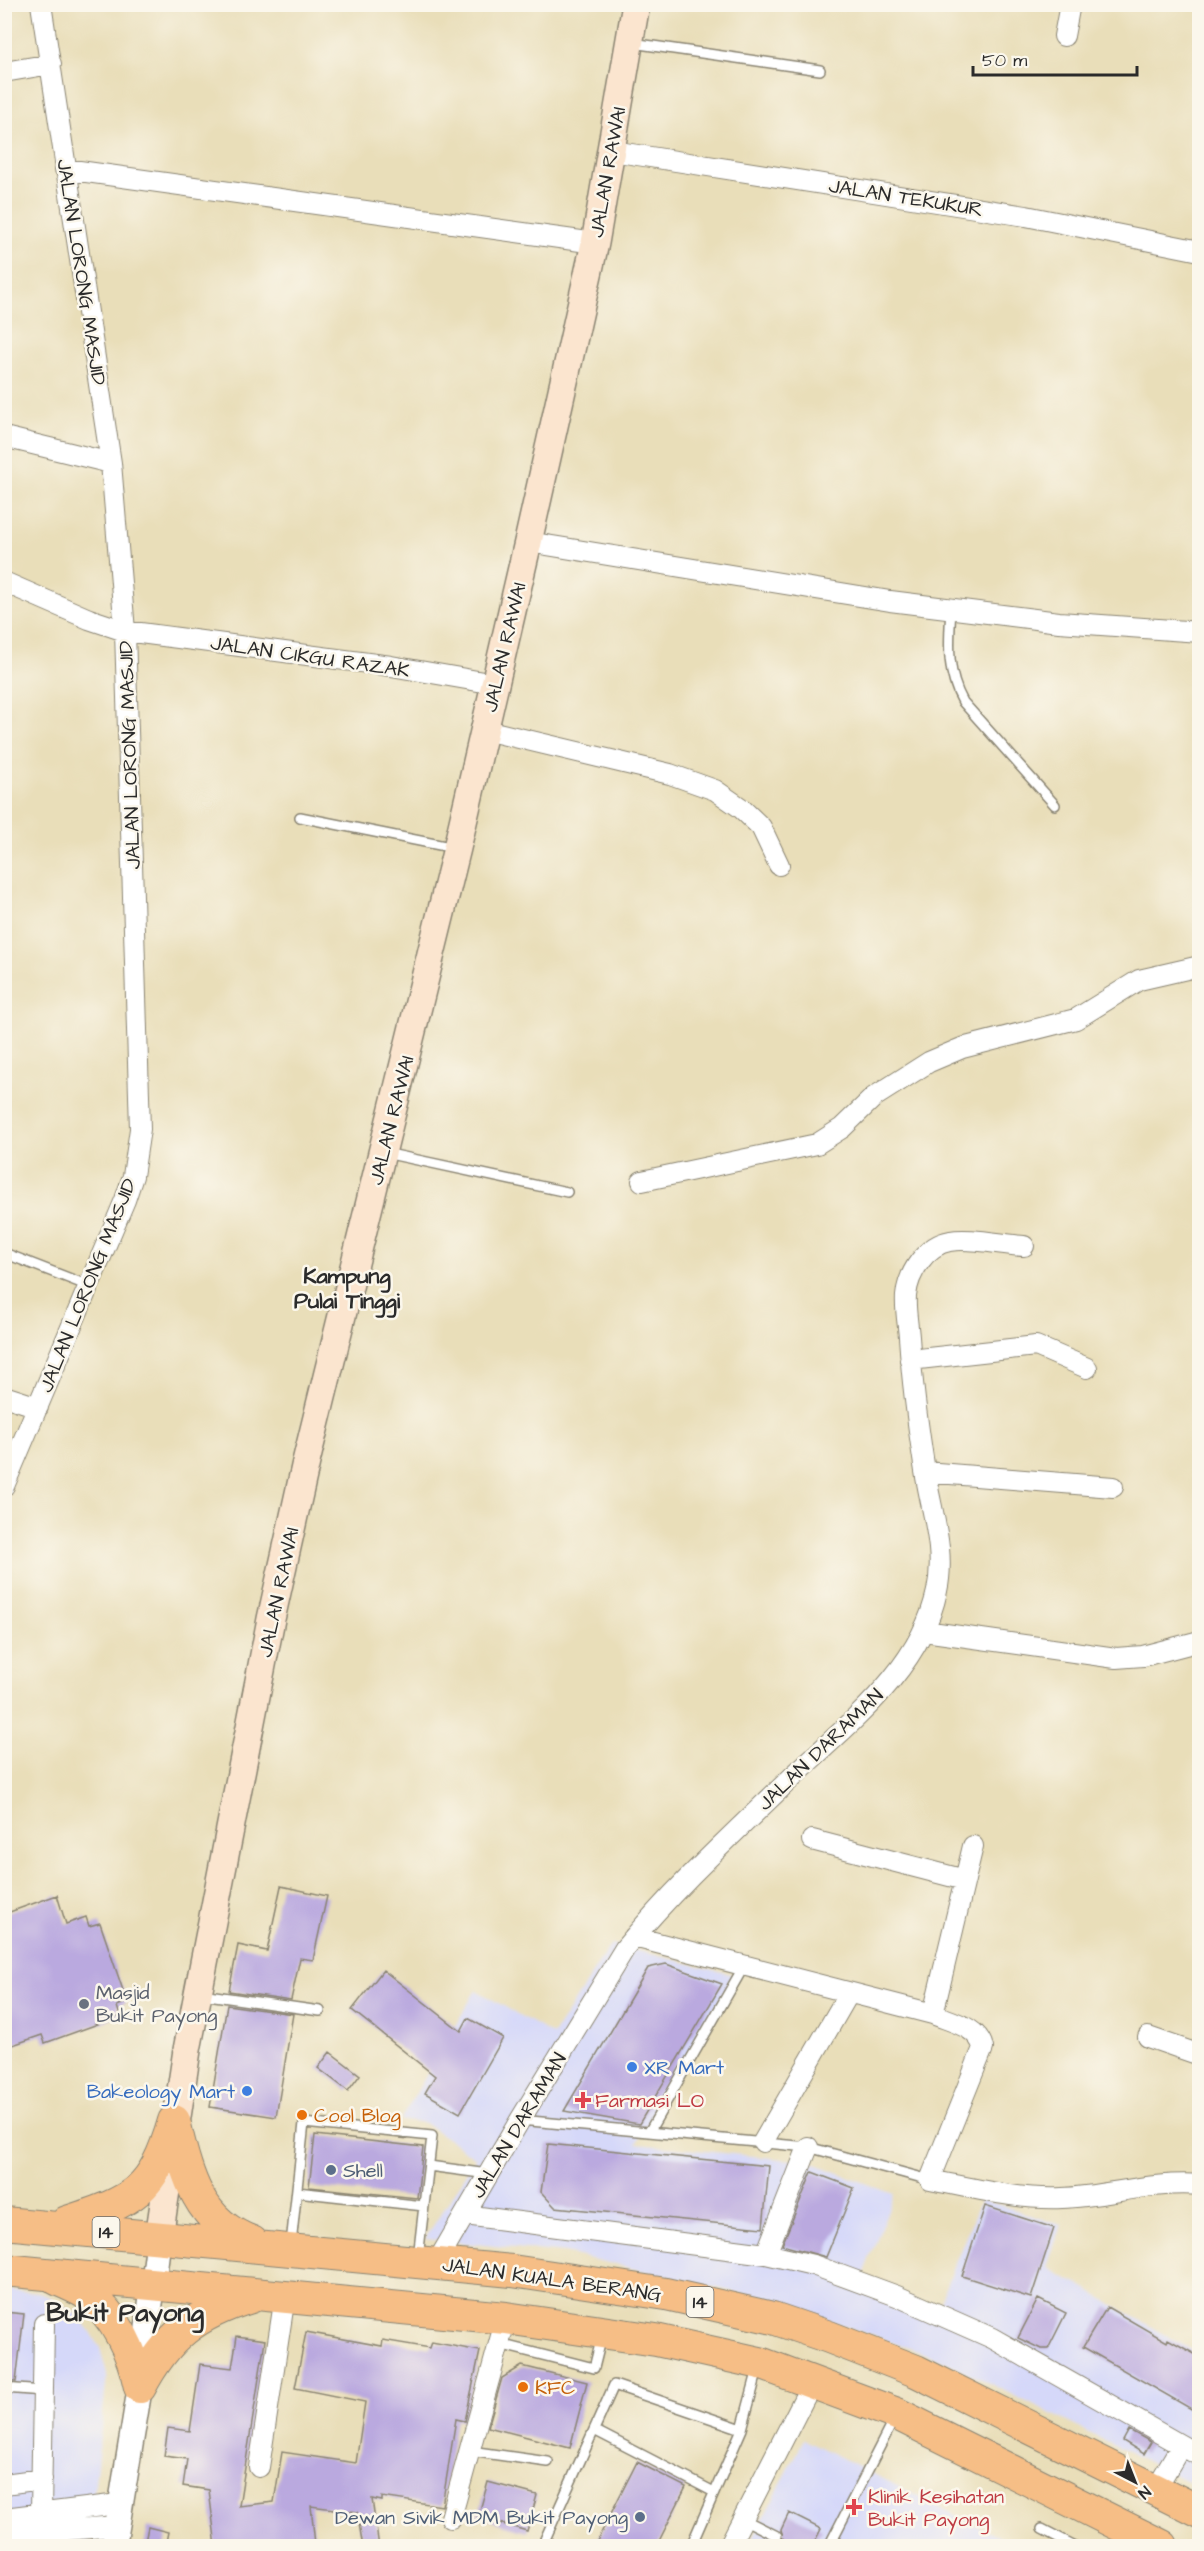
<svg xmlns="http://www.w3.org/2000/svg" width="1204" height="2551" viewBox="0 0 1204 2551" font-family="'Architects Daughter',sans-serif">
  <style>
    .built { fill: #d5d8f9 }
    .building { fill: #baa9df }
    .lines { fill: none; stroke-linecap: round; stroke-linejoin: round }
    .service-casing { stroke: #8a8472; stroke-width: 12 }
    .minor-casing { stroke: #8a8472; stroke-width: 22 }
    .tertiary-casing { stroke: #8a8472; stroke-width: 27 }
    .secondary-casing { stroke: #8a8472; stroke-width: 30 }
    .trunk-casing { stroke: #8a8472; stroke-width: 34 }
    .service { stroke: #fff; stroke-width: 9 }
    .minor { stroke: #fff; stroke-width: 20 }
    .tertiary { stroke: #fff; stroke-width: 24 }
    .secondary { stroke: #fbe5cf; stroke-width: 27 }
    .trunk { stroke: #f6be86; stroke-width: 32 }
    .worship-dot { fill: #6b7280; stroke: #fbf7ec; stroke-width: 2 }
    .shop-dot { fill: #3f7fe0; stroke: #fbf7ec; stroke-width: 2 }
    .health-dot { fill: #e0444e; stroke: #fbf7ec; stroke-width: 2 }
    .food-dot { fill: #e8710a; stroke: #fbf7ec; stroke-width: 2 }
    .service-dot { fill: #5c6f8a; stroke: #fbf7ec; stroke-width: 2 }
    .labels { text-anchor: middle; stroke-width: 5; stroke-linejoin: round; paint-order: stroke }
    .shield { fill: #fbf7ec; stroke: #696865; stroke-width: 1.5 }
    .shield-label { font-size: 18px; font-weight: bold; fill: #2b2b2b }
    .street-label { font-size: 20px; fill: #2b2b2b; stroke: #fbf7ec }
    .worship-label { font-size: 20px; fill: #5b616d; stroke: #fbf7ec; text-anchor: start }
    .shop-label { font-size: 20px; fill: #366cbe; stroke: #fbf7ec; text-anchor: start }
    .health-label { font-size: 20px; fill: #be3a42; stroke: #fbf7ec; text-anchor: start }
    .food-label { font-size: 20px; fill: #c56008; stroke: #fbf7ec; text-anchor: start }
    .service-label { font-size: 20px; fill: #4e5e75; stroke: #fbf7ec; text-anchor: start }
    .quarter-label { font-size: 22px; font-weight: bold; fill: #2b2b2b; stroke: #fbf7ec }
    .district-label { font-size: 26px; font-weight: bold; fill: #2b2b2b; stroke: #fbf7ec }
  </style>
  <rect width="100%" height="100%" fill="#fbf7ec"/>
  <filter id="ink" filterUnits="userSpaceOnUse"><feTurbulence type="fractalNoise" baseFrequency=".0167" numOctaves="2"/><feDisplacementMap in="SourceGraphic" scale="12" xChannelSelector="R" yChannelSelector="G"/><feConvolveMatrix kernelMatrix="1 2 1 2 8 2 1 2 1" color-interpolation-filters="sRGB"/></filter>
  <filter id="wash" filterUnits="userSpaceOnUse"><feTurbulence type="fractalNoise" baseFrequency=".008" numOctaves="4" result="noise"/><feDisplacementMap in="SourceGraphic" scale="24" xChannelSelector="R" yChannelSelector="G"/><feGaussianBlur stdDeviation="1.35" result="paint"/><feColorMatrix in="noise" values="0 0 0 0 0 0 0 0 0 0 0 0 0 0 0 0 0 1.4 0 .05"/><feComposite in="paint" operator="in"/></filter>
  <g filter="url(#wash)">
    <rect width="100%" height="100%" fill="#e9deb9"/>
    <path class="built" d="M611,1944L734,1975L636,2144L810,2162L894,2194L861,2280L937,2309L981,2199L1061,2225L1047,2267L1199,2354V2487L938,2358L765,2299L565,2253L425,2239L476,2158L423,2122L400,2121L476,1990L553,2035Z
      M4,2290L38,2293L50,2297L76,2314L90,2330L100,2348L107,2374L88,2546H5Z
      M804,2439L1009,2542L1007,2546H749Z"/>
    <g id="blocks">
      <path class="building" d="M281,1886L327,1896L313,1960L300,1958L291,2000L229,1991L238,1945L267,1951Z
        M57,1895L66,1924L86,1917L89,1926L100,1923L127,2002L117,2006L120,2016L45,2043L42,2035L4,2048V1914Z
        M666,1964L722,1984L639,2124L564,2111L648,1968Z
        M383,1970L461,2031L468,2018L503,2038L460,2113L425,2093L435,2076L352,2010Z
        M227,2005L293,2014L276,2117L210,2107Z
        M330,2052L360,2075L348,2091L318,2068Z
        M315,2135L423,2147L417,2198L309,2187Z
        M548,2144L769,2166L763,2228L555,2207L541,2192Z
        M812,2172L854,2188L826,2257L782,2245Z
        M985,2206L1054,2228L1031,2298L962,2276Z
        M1038,2299L1066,2313L1048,2349H1041L1018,2338Z
        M1107,2307L1167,2342L1168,2339L1200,2357V2414L1083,2347Z
        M4,2312L24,2314L16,2382L4,2381Z
        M306,2332L382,2346L383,2340L430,2348L432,2342L480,2351L465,2421L456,2419L442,2506L382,2497V2501L372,2499L379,2547H363L357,2512L311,2506L315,2544L216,2547L209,2490L183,2486L187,2459L164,2456L168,2428L190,2431L200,2364L232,2368L237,2336L265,2340L239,2506L274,2502L282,2452L356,2463L365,2402L295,2388Z
        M522,2366L587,2382L570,2448L488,2427L502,2378Z
        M1129,2430L1151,2442L1144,2454L1123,2441Z
        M637,2462L686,2487L656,2547H594Z
        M488,2482L537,2495L527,2531L478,2517Z
        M789,2513L821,2529L812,2547H772L775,2542L783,2540L781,2530Z
        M148,2527L168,2532L165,2547H144Z"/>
    </g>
  </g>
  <g filter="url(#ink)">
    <use href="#blocks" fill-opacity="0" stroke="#8a8472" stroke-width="1.5"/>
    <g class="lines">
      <defs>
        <path id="service" d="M632,43L820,70
          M951,609C949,642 946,672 963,702L1055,805
          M300,817L455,848
          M385,1153L567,1192
          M4,1253L89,1286
          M201,1994L320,2011
          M520,2120L808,2147L930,2180
          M649,2132L744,1966
          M429,2166L488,2174
          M297,2192L424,2206
          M291,2244L304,2123L432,2136L418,2258
          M499,2344L594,2368L602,2336
          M4,2388L43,2391
          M594,2430L714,2492
          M470,2451L548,2462
          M743,2519L777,2536
          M1042,2529L1075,2546
          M542,2546L614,2385L742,2429
          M691,2546L742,2429L758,2369
          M829,2546L894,2419"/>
        <path id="minor" d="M1064,36L1070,4
          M4,72L51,64
          M612,151L1026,216L1200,251
          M65,169L595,243
          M4,437L111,463
          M528,542L890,601L1059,622L1200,632
          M4,582L89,619L125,631L391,666L495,684
          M485,730L670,774L715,790L741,808L761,827L779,865
          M642,1181L817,1144L842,1128L874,1097L929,1062L962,1048L1076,1019L1139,980L1200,966
          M910,1360L1036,1346L1087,1368
          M4,1396L38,1407
          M925,1472L1113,1487
          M4,1486L125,1200L133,1176L140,1129L125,631L111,463L41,4
          M924,1631L1116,1658L1143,1656L1200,1641
          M812,1840L965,1880
          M634,1937L933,2014C952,2022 979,2027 983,2048L930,2180C973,2188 1018,2200 1062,2198C1108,2196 1153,2181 1200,2185
          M933,2014L973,1846
          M1148,2037L1200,2055
          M763,2142L849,1993
          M465,2215L766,2254L813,2265L897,2296L992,2338L1200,2456
          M766,2254L808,2147
          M436,2264L520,2120L625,1948C674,1888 732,1835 788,1781C845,1726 920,1672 937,1591C946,1550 931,1511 925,1471C918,1427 912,1382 909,1337C908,1324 905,1309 906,1296C908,1273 926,1245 950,1241C969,1237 1003,1245 1024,1246
          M259,2467L285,2296
          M4,2484L42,2479
          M1155,2490L1181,2446
          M41,2513L44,2324
          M4,2518L119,2504
          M451,2518L506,2318
          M4,2535L116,2526
          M729,2546L813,2381"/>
        <path id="tertiary" d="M114,2546L140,2387L159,2237"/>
        <path id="secondary" d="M159,2237L187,2050L271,1619L306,1462L457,848L528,542L595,243L636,4"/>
        <path id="trunk" d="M175,2125C186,2175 199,2223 252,2242
          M67,2222C135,2200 153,2192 174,2121
          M4,2223L512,2271L666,2294L773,2318L829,2337L916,2371L1200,2512
          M4,2270L506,2318L656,2340L760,2363L897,2414L1162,2546
          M57,2279C67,2284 78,2288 87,2294C116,2315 133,2354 140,2387
          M140,2387C167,2336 195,2314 251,2297"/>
      </defs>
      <use href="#service" class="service-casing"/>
      <use href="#minor" class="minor-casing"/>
      <use href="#tertiary" class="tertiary-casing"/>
      <use href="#secondary" class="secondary-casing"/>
      <use href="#trunk" class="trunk-casing"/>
      <use href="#service" class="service"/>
      <use href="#minor" class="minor"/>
      <use href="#tertiary" class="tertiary"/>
      <use href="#secondary" class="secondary"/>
      <use href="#trunk" class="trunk"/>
    </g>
  </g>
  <circle class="worship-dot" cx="84" cy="2004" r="6"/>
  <g class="shop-dot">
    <circle cx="632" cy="2067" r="6"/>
    <circle cx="247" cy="2091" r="6"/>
  </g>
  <g class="health-dot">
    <path d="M580 2091h6v6h6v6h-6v6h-6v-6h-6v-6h6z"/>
    <path d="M851 2498h6v6h6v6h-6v6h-6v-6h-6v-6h6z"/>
  </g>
  <g class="food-dot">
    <circle cx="302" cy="2115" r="6"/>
    <circle cx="523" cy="2387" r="6"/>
  </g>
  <g class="service-dot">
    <circle cx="331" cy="2170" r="6"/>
    <circle cx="640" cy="2517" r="6"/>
  </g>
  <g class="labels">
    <g class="shield">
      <rect x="92.5" y="2217" width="27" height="30" rx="4.5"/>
      <rect x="686.5" y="2287" width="27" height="30" rx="4.5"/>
    </g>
    <g class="shield-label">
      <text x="106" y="2238">14</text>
      <text x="700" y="2308">14</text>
    </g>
    <g class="street-label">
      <text transform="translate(607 172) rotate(-80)" y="7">JALAN RAWAI</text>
      <text transform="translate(906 197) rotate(9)" y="7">JALAN TEKUKUR</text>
      <text transform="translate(82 272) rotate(81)" y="7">JALAN LORONG MASJID</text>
      <text transform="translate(504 647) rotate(-77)" y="7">JALAN RAWAI</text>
      <text transform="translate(310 656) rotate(8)" y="7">JALAN CIKGU RAZAK</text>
      <text transform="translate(129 755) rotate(-92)" y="7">JALAN LORONG MASJID</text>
      <text transform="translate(391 1120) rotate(-76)" y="7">JALAN RAWAI</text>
      <text transform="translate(87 1285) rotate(-68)" y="7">JALAN LORONG MASJID</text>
      <text transform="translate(278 1592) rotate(-78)" y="7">JALAN RAWAI</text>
      <text transform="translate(820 1749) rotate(-44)" y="7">JALAN DARAMAN</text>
      <text transform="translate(518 2125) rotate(-59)" y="7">JALAN DARAMAN</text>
      <text transform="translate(552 2279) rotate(8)" y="7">JALAN KUALA BERANG</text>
    </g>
    <g class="worship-label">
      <text x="96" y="1999">Masjid<tspan x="96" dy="23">Bukit Payong</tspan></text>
    </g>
    <g class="shop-label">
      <text x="644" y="2074">XR Mart</text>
      <text x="235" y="2098" text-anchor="end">Bakeology Mart</text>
    </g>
    <g class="health-label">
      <text x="595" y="2107">Farmasi LO</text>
      <text x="868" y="2503">Klinik Kesihatan<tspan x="868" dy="23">Bukit Payong</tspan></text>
    </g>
    <g class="food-label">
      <text x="314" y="2122">Cool Blog</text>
      <text x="535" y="2394">KFC</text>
    </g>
    <g class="service-label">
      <text x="343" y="2177">Shell</text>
      <text x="628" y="2524" text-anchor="end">Dewan Sivik MDM Bukit Payong</text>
    </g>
    <g class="quarter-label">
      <text x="347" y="1283">Kampung<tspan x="347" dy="25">Pulai Tinggi</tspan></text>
    </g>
    <g class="district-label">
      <text x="125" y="2321">Bukit Payong</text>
    </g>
  </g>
  <rect width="1204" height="2551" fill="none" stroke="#fbf7ec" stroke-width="24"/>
  <g transform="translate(1135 2482) rotate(138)" stroke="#fbf7ec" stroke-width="4.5" paint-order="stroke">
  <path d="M0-4.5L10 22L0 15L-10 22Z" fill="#2b2b2b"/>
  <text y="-9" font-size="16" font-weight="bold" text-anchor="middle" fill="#2b2b2b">N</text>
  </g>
  <path d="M973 66v9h164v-9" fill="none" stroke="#2b2b2b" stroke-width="3"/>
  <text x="982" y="66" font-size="18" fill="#2b2b2b" stroke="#fbf7ec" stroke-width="4.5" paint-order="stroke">50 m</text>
</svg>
